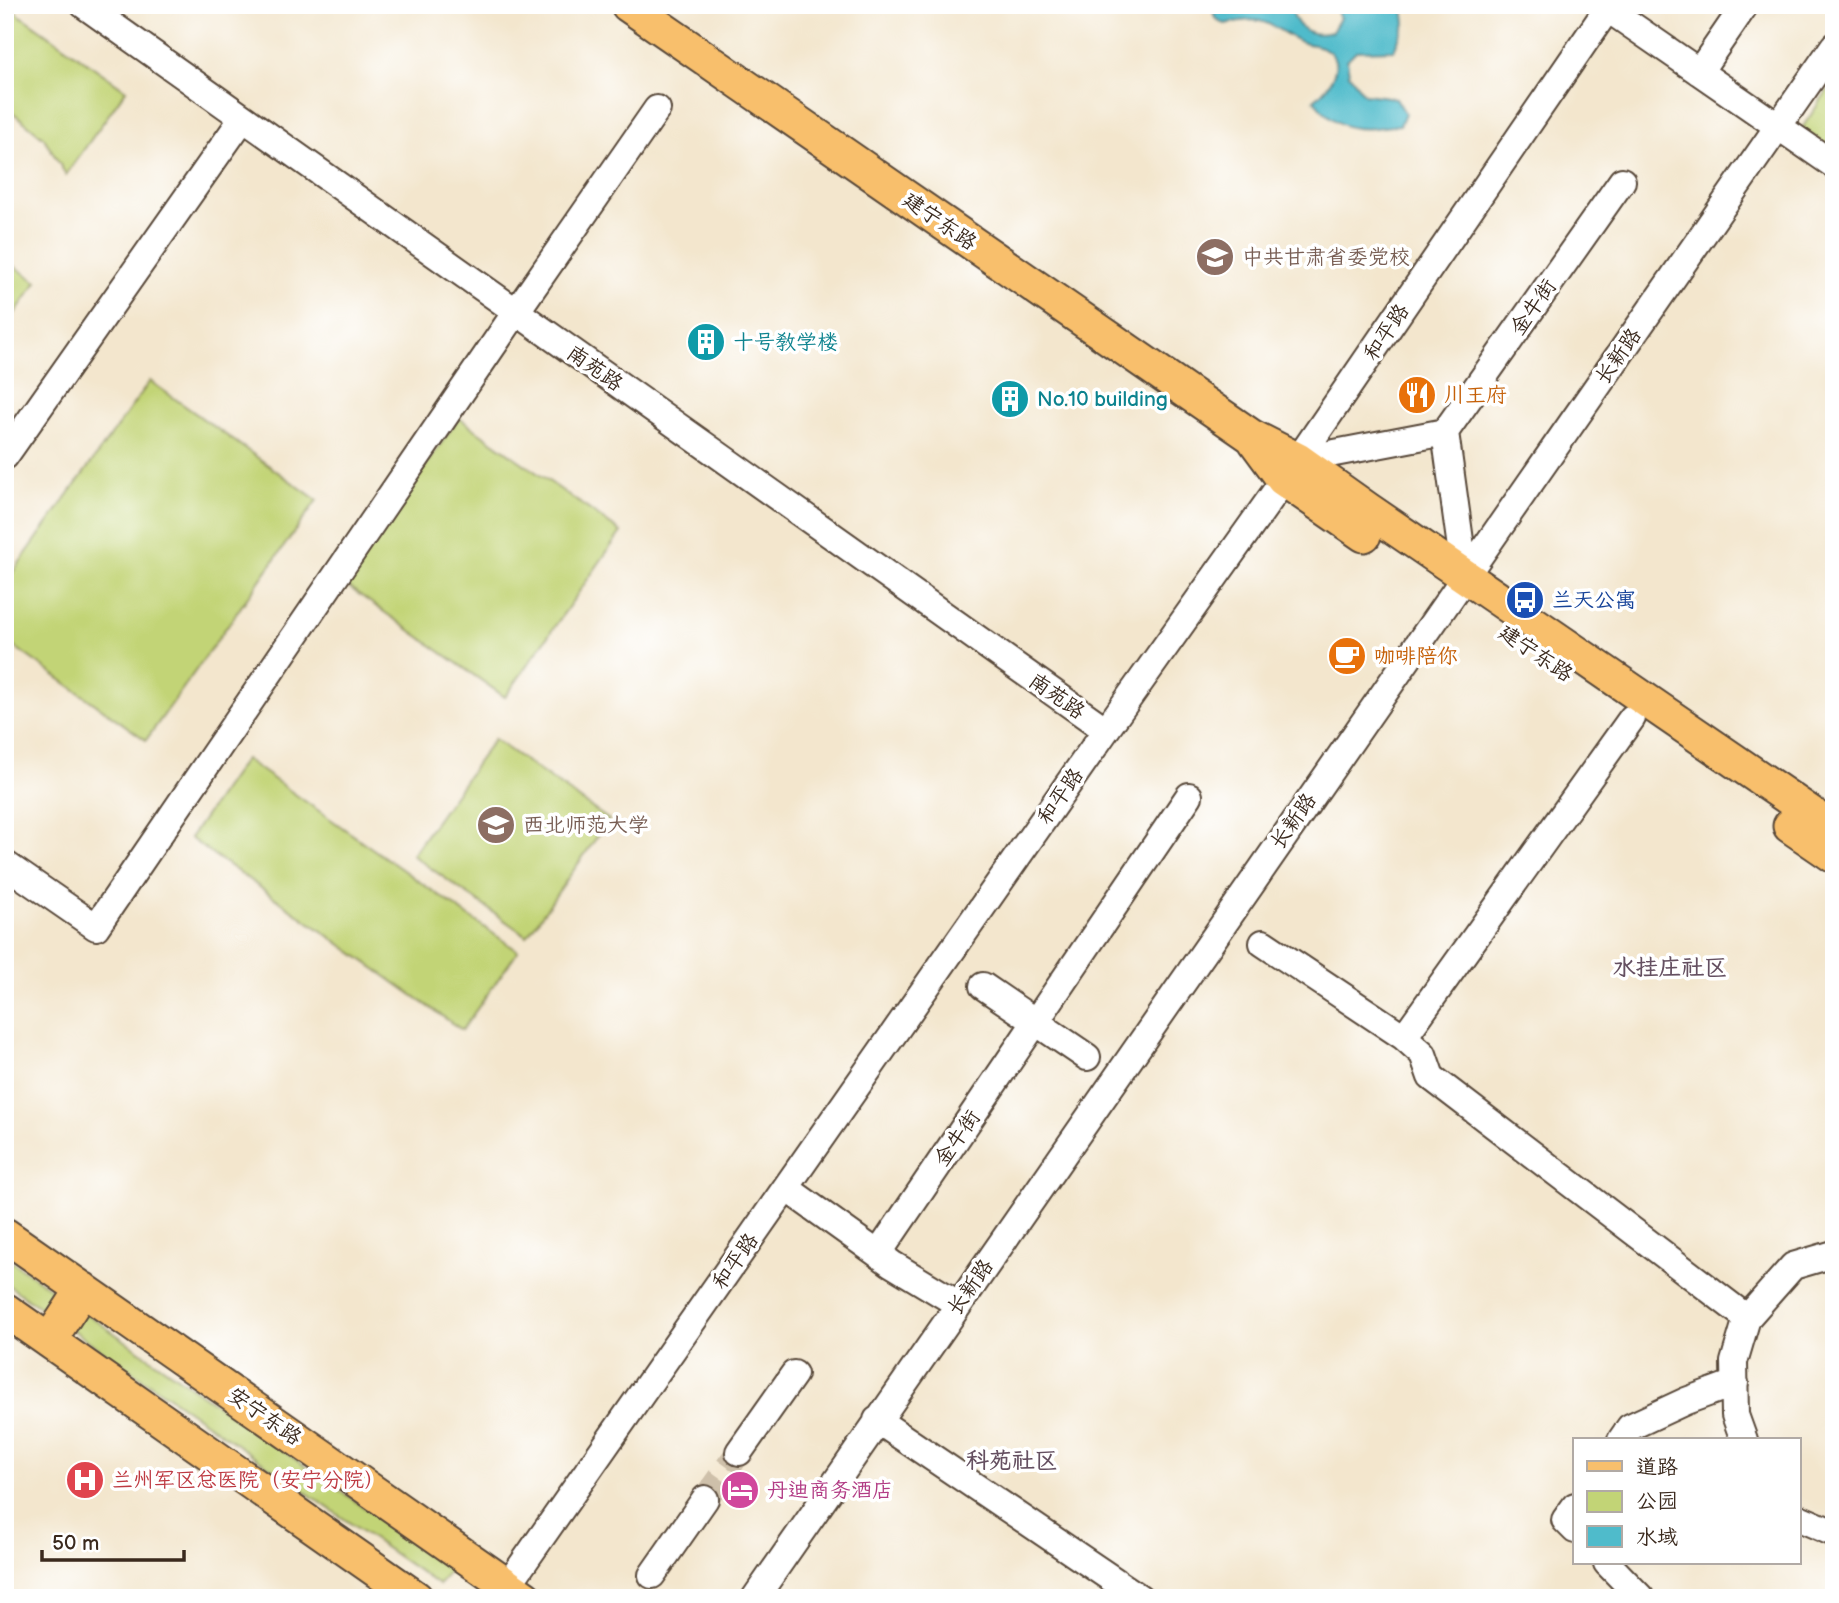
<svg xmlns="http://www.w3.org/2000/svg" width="1839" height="1603" viewBox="0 0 1839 1603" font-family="'Balsamiq Sans','LXGW WenKai TC',sans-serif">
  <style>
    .green { fill: #c2d476; stroke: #7e7f4a; stroke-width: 2 }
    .water { fill: #4fbbcb; stroke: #457274; stroke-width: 2 }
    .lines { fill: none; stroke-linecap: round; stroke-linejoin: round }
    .minor-tunnel { stroke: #cec0aa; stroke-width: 26; stroke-dasharray: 26 13; stroke-linecap: butt }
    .minor-casing { stroke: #574638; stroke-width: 30 }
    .major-casing { stroke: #574638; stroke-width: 37 }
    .minor { stroke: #fff; stroke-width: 26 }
    .major { stroke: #f8bf6c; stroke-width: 33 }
    .labels { text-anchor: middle; stroke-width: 7; stroke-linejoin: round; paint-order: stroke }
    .street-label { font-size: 21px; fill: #3b2a1e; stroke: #fff }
    .education-label { font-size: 21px; fill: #785e54; stroke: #fff; text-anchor: start }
    .culture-label { font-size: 21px; fill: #0d838f; stroke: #fff; text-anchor: start }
    .food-label { font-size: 21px; fill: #c56008; stroke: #fff; text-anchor: start }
    .transit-label { font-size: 21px; fill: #164399; stroke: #fff; text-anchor: start }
    .health-label { font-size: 21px; fill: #be3a42; stroke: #fff; text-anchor: start }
    .hotel-label { font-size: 21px; fill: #b23c85; stroke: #fff; text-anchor: start }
    .neighbourhood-label { font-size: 23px; font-weight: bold; fill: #655061; stroke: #fff }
  </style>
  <rect width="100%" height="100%" fill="#fff"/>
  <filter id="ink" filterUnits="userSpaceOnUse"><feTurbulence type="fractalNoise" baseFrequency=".0143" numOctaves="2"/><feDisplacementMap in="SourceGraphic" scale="14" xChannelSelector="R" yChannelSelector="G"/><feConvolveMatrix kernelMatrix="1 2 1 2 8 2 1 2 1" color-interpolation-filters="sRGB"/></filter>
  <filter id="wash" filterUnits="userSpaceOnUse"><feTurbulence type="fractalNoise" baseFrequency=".00686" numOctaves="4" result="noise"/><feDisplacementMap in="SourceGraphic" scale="28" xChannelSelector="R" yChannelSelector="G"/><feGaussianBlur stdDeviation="1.57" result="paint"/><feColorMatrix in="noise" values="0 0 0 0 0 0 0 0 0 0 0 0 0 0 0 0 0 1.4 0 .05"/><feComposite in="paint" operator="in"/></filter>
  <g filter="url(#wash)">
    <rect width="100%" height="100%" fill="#f3e6cd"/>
    <path class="green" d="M5,5L126,90L66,175L44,138L5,106Z
      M1834,81V151L1802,128Z
      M5,260L37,282L5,327Z
      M150,381L317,500L146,740L5,640V583Z
      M459,418L621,532L505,697L343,583Z
      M494,739L609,820L527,936L412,855Z
      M245,759L518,951L462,1030L190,838Z
      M5,1257L451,1568L439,1585L5,1283Z"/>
    <path class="water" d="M1292,5C1293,28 1310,38 1332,32L1340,18L1334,5H1403L1405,24L1394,50L1356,51L1347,60L1349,74L1364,94L1396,98L1405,113L1400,125C1361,130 1341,135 1314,100C1327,90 1347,64 1327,50C1321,45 1309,45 1301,42C1266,25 1268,14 1225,24L1215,18L1212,6Z"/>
  </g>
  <g filter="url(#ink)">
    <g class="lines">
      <path class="minor-tunnel" d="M705,1499L739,1452"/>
      <defs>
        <path id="minor" d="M84,5L1106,730
          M1608,9L1834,165
          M1699,72L1745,5
          M5,456L243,118
          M1298,460L1445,432
          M1465,577L1445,432L1622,181
          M1632,718L1404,1037L1423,1054L1431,1077L1747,1318
          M5,864L96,927L516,312L657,109
          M1263,943L1404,1037
          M983,986L1087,1057
          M786,1188L892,1264L958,1304
          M878,1254L1189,796
          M877,1420L1140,1598
          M1621,1440L1630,1427L1686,1401L1735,1383
          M1744,1440L1735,1415L1734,1362L1747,1318L1793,1266L1834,1254
          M739,1452L794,1374
          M1575,1506L1565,1520L1575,1530
          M1799,1518L1834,1533
          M1607,1563L1641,1598
          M652,1575L705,1499
          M508,1585L1106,730L1298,460L1610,5
          M755,1598L1834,46"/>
        <path id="major" d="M628,5L1251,436L1298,460L1367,509L1834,829
          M1255,441L1283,479L1364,535
          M1790,826L1834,856
          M5,1235L525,1598
          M5,1310L416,1598
          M49,1341L83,1289"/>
      </defs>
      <use href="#minor" class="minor-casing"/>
      <use href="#major" class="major-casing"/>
      <use href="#minor" class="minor"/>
      <use href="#major" class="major"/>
    </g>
  </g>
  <defs>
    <symbol id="university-disc" viewBox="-11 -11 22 22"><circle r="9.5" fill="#8d6e63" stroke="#fff"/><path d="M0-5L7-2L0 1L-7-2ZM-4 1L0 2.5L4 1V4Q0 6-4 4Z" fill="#fff"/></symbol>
    <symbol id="building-disc" viewBox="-11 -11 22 22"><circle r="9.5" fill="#0f9aa8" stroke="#fff"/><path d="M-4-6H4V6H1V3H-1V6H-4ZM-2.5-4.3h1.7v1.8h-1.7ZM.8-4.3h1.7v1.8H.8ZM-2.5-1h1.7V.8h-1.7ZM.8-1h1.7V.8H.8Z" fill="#fff"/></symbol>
    <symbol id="restaurant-disc" viewBox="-11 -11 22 22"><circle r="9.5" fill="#e8710a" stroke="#fff"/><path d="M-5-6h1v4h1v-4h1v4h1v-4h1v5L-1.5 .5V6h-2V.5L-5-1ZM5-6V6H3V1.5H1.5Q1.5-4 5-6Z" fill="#fff"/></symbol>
    <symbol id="bus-disc" viewBox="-11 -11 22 22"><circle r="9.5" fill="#1a4fb4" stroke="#fff"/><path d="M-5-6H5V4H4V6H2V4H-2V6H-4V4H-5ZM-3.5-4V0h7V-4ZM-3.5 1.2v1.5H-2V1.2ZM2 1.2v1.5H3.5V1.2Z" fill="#fff"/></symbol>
    <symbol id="cafe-disc" viewBox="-11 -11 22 22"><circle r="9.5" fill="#e8710a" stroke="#fff"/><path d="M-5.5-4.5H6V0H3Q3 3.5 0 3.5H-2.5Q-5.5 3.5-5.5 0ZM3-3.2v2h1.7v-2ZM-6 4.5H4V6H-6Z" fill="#fff"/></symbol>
    <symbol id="hospital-disc" viewBox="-11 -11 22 22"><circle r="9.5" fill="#e0444e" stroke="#fff"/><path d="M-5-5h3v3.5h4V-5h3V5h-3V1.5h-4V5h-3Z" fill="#fff"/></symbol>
    <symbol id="hotel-disc" viewBox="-11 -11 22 22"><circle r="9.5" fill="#d1479c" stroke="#fff"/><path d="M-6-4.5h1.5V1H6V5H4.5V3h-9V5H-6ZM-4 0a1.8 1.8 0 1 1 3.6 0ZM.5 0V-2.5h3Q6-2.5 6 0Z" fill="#fff"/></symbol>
  </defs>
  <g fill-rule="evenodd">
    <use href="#university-disc" x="1193" y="235" width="44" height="44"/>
    <use href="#building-disc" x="684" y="320" width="44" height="44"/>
    <use href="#restaurant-disc" x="1395" y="373" width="44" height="44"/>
    <use href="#building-disc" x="988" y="377" width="44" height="44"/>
    <use href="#bus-disc" x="1503" y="578" width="44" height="44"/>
    <use href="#cafe-disc" x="1325" y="634" width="44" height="44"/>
    <use href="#university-disc" x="474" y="803" width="44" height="44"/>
    <use href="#hospital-disc" x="63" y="1458" width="44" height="44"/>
    <use href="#hotel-disc" x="718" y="1468" width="44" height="44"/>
  </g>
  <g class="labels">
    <g class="street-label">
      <text transform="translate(940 221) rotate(35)" y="7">建宁东路</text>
      <text transform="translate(1533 307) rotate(-55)" y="7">金牛街</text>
      <text transform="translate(1386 332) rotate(-56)" y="7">和平路</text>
      <text transform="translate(1618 356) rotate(-55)" y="7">长新路</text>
      <text transform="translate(595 368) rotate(35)" y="7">南苑路</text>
      <text transform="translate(1536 653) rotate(34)" y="7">建宁东路</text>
      <text transform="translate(1057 696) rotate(35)" y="7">南苑路</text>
      <text transform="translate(1060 796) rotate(-55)" y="7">和平路</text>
      <text transform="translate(1293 821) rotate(-55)" y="7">长新路</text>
      <text transform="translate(957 1138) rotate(-55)" y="7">金牛街</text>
      <text transform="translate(735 1261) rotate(-55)" y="7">和平路</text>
      <text transform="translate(970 1287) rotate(-55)" y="7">长新路</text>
      <text transform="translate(265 1416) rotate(35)" y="7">安宁东路</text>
    </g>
    <g class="education-label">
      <text x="1242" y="264">中共甘肃省委党校</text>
      <text x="523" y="832">西北师范大学</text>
    </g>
    <g class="culture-label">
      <text x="733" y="349">十号教学楼</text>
      <text x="1037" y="406">No.10 building</text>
    </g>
    <g class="food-label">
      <text x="1444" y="402">川王府</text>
      <text x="1374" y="663">咖啡陪你</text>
    </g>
    <g class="transit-label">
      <text x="1552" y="607">兰天公寓</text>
    </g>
    <g class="health-label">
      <text x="112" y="1487">兰州军区总医院（安宁分院）</text>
    </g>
    <g class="hotel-label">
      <text x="767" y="1497">丹迪商务酒店</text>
    </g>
    <g class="neighbourhood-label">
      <text x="1670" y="975">水挂庄社区</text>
      <text x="1012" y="1468">科苑社区</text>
    </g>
  </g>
  <rect width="1839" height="1603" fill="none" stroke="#fff" stroke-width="28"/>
  <rect x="1573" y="1438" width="228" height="126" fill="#ffffff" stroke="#b1aaa5" stroke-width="2"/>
  <rect x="1587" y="1461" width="35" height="10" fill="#f8bf6c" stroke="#b1aaa5" stroke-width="2"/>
  <text x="1636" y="1474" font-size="21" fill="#3b2a1e">道路</text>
  <rect x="1587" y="1491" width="35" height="21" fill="#c2d476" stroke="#b1aaa5" stroke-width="2"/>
  <text x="1636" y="1508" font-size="21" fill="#3b2a1e">公园</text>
  <rect x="1587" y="1526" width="35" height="21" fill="#4fbbcb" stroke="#b1aaa5" stroke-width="2"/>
  <text x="1636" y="1544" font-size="21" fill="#3b2a1e">水域</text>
  <path d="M42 1550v10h142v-10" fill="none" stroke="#3b2a1e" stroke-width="3.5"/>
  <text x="52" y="1550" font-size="21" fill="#3b2a1e" stroke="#ffffff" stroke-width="5" paint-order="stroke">50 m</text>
</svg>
